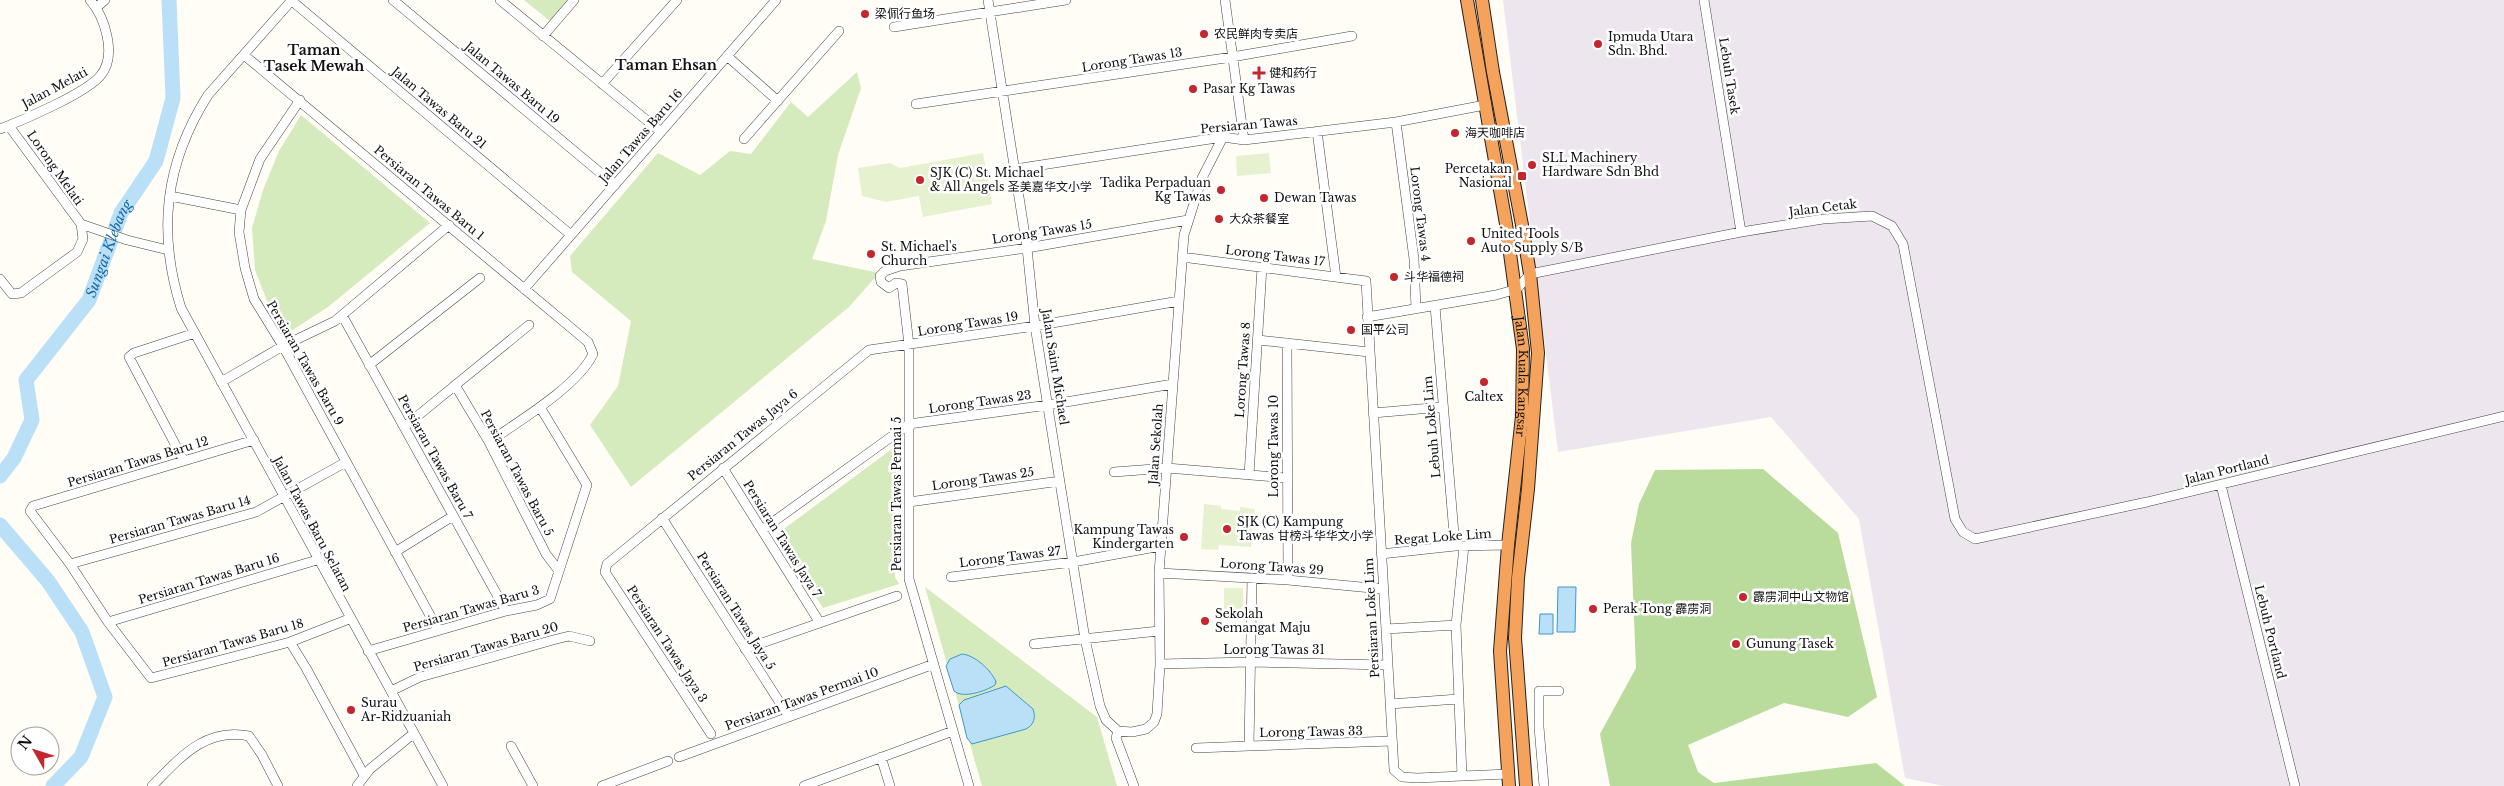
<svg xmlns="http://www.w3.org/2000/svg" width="2504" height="786" viewBox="0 0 2504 786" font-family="'Libre Baskerville','Noto Sans SC',serif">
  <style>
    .industrial { fill: #eee6ef }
    .green { fill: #d5ebbd }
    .forest { fill: #b9dc9c }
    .pitch { fill: #e6f2cf }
    .water { fill: #b9e0f7; stroke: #3f96cf }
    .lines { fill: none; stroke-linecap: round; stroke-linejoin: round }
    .river { stroke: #b9e0f7; stroke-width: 15 }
    .minor-casing { stroke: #444; stroke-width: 10 }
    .highway-casing { stroke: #222; stroke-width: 14 }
    .minor { stroke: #fff; stroke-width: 9 }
    .highway { stroke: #f5a25d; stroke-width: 12 }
    .poi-dot { fill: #c4262e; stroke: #fff; stroke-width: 2 }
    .labels { text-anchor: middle; stroke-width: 5; stroke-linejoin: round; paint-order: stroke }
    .poi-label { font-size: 12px; fill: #111; stroke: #fff; text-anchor: start }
    .street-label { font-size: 12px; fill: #111; stroke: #fff }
    .neighbourhood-label { font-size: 14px; font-weight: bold; fill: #111; stroke: #fff }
    .water-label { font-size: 14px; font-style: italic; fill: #1768a6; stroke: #fff }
  </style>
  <rect width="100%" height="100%" fill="#fffdf5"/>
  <path class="industrial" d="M1503,0H2504V786H1944L1905,778L1859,519L1771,417L1558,452Z"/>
  <path class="green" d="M524,0H567L550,21Z
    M857,72L861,88L838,155L826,221L812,259L879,273L849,307L631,487L590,425L618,386L631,321L572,272L570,256L658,153L700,175L730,151L751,154L791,102L808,117Z
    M301,115L430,223L328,307L288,333L269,306L255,270L252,228L263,190L279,151Z
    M896,446L895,577L899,584L823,608L777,534Z
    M925,587L1097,717L1117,786H982Z"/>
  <path class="forest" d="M1763,469L1838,533L1877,697L1848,717L1784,703L1688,745L1698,772L1714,783L1876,763L1905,786H1610L1600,734L1636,668L1631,543L1639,504L1655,470Z"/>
  <path class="pitch" d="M983,153L992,204L923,217L919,196L886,202L862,196L858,168L890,163L900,168Z
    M1269,153L1271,173L1237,176L1236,156Z
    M1204,504L1221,506V509L1240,511V507L1255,509L1251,547L1219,545L1218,550L1201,549Z
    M1224,588H1243V620H1224Z"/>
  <path class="water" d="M1558,587H1576L1575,632H1557Z
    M1540,614H1553V634H1539Z
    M962,654C975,655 992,671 996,682L995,685C986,691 963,699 954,691L946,666L950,659Z
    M1006,686L1033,709C1036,717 1034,725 1026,729L972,744L967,738L959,705L964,700Z"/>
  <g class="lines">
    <g class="river">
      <path id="s1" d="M0,476L14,458L32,420L26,380L89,300L121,213L156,161L173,98L169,0"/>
      <path d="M0,525L48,581L82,632L105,697L81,757L53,786"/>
    </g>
    <defs>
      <path id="minor" d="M292,0L208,95C165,163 157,231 181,308L443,786
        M393,0L615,185
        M500,0L661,132
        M988,0L1027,248L1035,326L1085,639L1100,706L1106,720L1118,731L1132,732L1146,729L1154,722L1157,714L1160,664L1159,573L1184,235L1202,178L1223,137
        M1225,0L1244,140
        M1704,0L1741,232
        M292,1L571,235
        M96,8L105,0
        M894,27L1066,0
        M543,36L574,0
        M244,55L588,342L593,354C578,386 519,421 489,442
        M727,56L778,101
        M602,84L677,0
        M300,100L260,159L241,210L239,232L245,268L254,299L283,346L438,630
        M916,104L1232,57L1352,36
        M1396,122L1414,259L1416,309
        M9,126L81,224L127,240L168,250
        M0,129C23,120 87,93 101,75C117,55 105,17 90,0
        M1317,131L1336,277
        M744,139L839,31
        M1015,169L1223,137L1244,140L1396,122L1485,105
        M170,196L241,210
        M1182,257L1366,281L1394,770L1402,777L1417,778L1508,774
        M0,279L12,294L21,293L77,252L83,239L81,224
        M524,289L776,0
        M1435,306L1455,546
        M342,315L506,611
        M1367,317L1496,295L1517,289L1530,274L1741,232L1823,219L1872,216L1892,226L1903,244L1955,519L1963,532L1975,539L2147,502L2504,416
        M1258,340L1369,352
        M1287,343L1288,580
        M369,365L480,278
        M221,382L283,346L335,321L449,225
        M455,385L489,442L546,554L559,571
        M1373,413L1443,407
        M404,427L529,325
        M254,440L33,506L30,511L70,564L108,622L151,678L290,642L349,619
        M184,461L129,357L134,353L195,333
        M723,468L820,623
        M1114,472L1167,468L1286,478
        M1249,475L1262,267
        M2221,485L2295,786
        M909,502L1060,481
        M662,518L789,717
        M762,530L909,424L1048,405L1173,384
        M395,552L453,516
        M1381,554L1455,546L1508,545
        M70,564L256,512L346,462
        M1159,573L1288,580L1382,589
        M951,577L1073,562L1161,546
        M1252,578L1249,746L1392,741
        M108,622L317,560
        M1386,629L1456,625
        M290,642L306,668L364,775
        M1034,644L1159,631
        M745,649L897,596
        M368,651L506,611L537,605L550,599L587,485L540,407
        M1160,664L1251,662L1388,665
        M391,691L420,677L553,640L569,636L590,641
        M1390,704L1458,699
        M1118,731L1116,738L1134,786
        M711,734L605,572L607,564L869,350L1035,326L1179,301
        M511,746L533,786
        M1196,748L1249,746
        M679,757L934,664
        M881,757L890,786
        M1462,776L1456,625L1464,546
        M152,786C180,758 205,727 249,736L262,755L278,786
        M357,786L370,769L413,734
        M602,786L668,761
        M804,786L953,731
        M969,786L909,579V345L902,284L896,283L889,288L881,282L880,276L885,271L900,266L1027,248L1188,220
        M1544,786L1539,727V691H1559"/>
      <g id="highway">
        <path id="s2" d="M1467,0L1506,224L1523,349L1522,416L1508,545L1500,651L1509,786"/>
        <path d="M1482,0L1493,72L1522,225L1530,274L1538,353L1528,489L1518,578L1515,638L1526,786"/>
      </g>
    </defs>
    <use href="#minor" class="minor-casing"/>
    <use href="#highway" class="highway-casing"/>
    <use href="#minor" class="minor"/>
    <use href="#highway" class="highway"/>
  </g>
  <g class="poi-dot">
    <circle cx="865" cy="14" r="5"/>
    <circle cx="1204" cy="34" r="5"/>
    <circle cx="1598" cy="44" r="5"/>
    <path d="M1256.5 65.5h5v5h5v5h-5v5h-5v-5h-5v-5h5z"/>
    <circle cx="1193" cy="89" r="5"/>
    <circle cx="1455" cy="133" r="5"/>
    <circle cx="1532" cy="165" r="5"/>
    <rect x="1517" y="171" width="10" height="10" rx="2.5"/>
    <circle cx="920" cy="180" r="5"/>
    <circle cx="1221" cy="190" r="5"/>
    <circle cx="1264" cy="198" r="5"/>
    <circle cx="1219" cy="219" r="5"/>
    <circle cx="1471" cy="241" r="5"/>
    <circle cx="871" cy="254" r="5"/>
    <circle cx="1394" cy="277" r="5"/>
    <circle cx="1351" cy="330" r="5"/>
    <circle cx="1484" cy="382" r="5"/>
    <circle cx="1227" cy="529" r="5"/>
    <circle cx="1184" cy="537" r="5"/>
    <circle cx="1743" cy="597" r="5"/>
    <circle cx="1593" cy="609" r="5"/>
    <circle cx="1205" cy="621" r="5"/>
    <circle cx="1736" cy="644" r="5"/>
    <circle cx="351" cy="710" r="5"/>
  </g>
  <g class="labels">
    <g class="poi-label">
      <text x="875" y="18">梁佩行鱼场</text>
      <text x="1214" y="38">农民鲜肉专卖店</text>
      <text x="1608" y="41">Ipmuda Utara<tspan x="1608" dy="14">Sdn. Bhd.</tspan></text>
      <text x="1269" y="77">健和药行</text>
      <text x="1203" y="93">Pasar Kg Tawas</text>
      <text x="1465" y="137">海天咖啡店</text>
      <text x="1542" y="162">SLL Machinery<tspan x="1542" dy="14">Hardware Sdn Bhd</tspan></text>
      <text x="1512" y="173" text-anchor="end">Percetakan<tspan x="1512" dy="14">Nasional</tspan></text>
      <text x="930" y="177">SJK (C) St. Michael<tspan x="930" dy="14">&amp; All Angels 圣美嘉华文小学</tspan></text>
      <text x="1211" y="187" text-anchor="end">Tadika Perpaduan<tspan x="1211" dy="14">Kg Tawas</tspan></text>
      <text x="1274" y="202">Dewan Tawas</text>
      <text x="1229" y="223">大众茶餐室</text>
      <text x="1481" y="238">United Tools<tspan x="1481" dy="14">Auto Supply S/B</tspan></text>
      <text x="881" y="251">St. Michael's<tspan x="881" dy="14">Church</tspan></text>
      <text x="1404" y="281">斗华福德祠</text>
      <text x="1361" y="334">国平公司</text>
      <text x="1484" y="401" text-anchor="middle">Caltex</text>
      <text x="1237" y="526">SJK (C) Kampung<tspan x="1237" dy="14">Tawas 甘榜斗华华文小学</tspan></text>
      <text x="1174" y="534" text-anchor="end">Kampung Tawas<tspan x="1174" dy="14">Kindergarten</tspan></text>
      <text x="1753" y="601">霹雳洞中山文物馆</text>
      <text x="1603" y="613">Perak Tong 霹雳洞</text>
      <text x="1215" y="618">Sekolah<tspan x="1215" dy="14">Semangat Maju</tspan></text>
      <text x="1746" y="648">Gunung Tasek</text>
      <text x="361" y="707">Surau<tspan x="361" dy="14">Ar-Ridzuaniah</tspan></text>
    </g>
    <g class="street-label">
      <text transform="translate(1132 60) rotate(-9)" y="4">Lorong Tawas 13</text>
      <text transform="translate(1729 76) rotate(81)" y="4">Lebuh Tasek</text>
      <text transform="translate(512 83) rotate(40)" y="4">Jalan Tawas Baru 19</text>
      <text transform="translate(55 88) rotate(-28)" y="4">Jalan Melati</text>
      <text transform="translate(439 108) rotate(40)" y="4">Jalan Tawas Baru 21</text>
      <text transform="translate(1249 125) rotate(-5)" y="4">Persiaran Tawas</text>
      <text transform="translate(641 136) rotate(-49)" y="4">Jalan Tawas Baru 16</text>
      <text transform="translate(55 168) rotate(55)" y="4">Lorong Melati</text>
      <text transform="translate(429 193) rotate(40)" y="4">Persiaran Tawas Baru 1</text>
      <text transform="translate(1823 208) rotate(-7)" y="4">Jalan Cetak</text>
      <text transform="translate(1420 214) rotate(83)" y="4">Lorong Tawas 4</text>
      <text transform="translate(1042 232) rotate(-9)" y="4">Lorong Tawas 15</text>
      <text transform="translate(1275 256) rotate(7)" y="4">Lorong Tawas 17</text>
      <text transform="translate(968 324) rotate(-9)" y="4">Lorong Tawas 19</text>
      <text transform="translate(305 363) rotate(60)" y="4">Persiaran Tawas Baru 9</text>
      <text transform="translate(1055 367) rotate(81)" y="4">Jalan Saint Michael</text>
      <text transform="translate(1243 370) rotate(-86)" y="4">Lorong Tawas 8</text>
      <text dy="4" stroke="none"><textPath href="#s2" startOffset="381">Jalan Kuala Kangsar</textPath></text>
      <text transform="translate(980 402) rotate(-8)" y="4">Lorong Tawas 23</text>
      <text transform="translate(1432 427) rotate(-95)" y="4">Lebuh Loke Lim</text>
      <text transform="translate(743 435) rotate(-39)" y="4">Persiaran Tawas Jaya 6</text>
      <text transform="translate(1156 444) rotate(-86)" y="4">Jalan Sekolah</text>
      <text transform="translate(1274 446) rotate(-90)" y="4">Lorong Tawas 10</text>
      <text transform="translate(435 457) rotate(61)" y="4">Persiaran Tawas Baru 7</text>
      <text transform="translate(138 462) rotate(-17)" y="4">Persiaran Tawas Baru 12</text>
      <text transform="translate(2227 470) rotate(-14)" y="4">Jalan Portland</text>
      <text transform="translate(517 473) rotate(62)" y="4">Persiaran Tawas Baru 5</text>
      <text transform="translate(983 479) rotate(-8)" y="4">Lorong Tawas 25</text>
      <text transform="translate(897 494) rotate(-90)" y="4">Persiaran Tawas Permai 5</text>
      <text transform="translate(180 520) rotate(-16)" y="4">Persiaran Tawas Baru 14</text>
      <text transform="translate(312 524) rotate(62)" y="4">Jalan Tawas Baru Selatan</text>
      <text transform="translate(1443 537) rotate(-4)" y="4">Regat Loke Lim</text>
      <text transform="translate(782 539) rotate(58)" y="4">Persiaran Tawas Jaya 7</text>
      <text transform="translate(1010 557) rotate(-7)" y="4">Lorong Tawas 27</text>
      <text transform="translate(1272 567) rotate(4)" y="4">Lorong Tawas 29</text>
      <text transform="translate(209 579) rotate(-17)" y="4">Persiaran Tawas Baru 16</text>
      <text transform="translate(471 609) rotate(-16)" y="4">Persiaran Tawas Baru 3</text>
      <text transform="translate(736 611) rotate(58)" y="4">Persiaran Tawas Jaya 5</text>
      <text transform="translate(1372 618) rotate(-93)" y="4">Persiaran Loke Lim</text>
      <text transform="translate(2270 632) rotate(76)" y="4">Lebuh Portland</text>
      <text transform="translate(233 643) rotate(-16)" y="4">Persiaran Tawas Baru 18</text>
      <text transform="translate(667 644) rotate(57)" y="4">Persiaran Tawas Jaya 3</text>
      <text transform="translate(486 647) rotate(-16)" y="4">Persiaran Tawas Baru 20</text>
      <text x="1274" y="654">Lorong Tawas 31</text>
      <text transform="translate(802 699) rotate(-20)" y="4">Persiaran Tawas Permai 10</text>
      <text transform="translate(1311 732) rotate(-1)" y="4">Lorong Tawas 33</text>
    </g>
    <g class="neighbourhood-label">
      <text x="314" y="55">Taman<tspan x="314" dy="16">Tasek Mewah</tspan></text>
      <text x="666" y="70">Taman Ehsan</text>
    </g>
    <g class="water-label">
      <text dy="5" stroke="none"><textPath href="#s1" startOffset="262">Sungai Klebang</textPath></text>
    </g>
  </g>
  <g transform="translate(35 751) rotate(309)"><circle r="24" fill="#ffffff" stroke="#a0a0a0"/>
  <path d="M0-4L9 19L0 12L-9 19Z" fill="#c4262e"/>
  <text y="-8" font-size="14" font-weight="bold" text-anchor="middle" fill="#111111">N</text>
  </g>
</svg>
